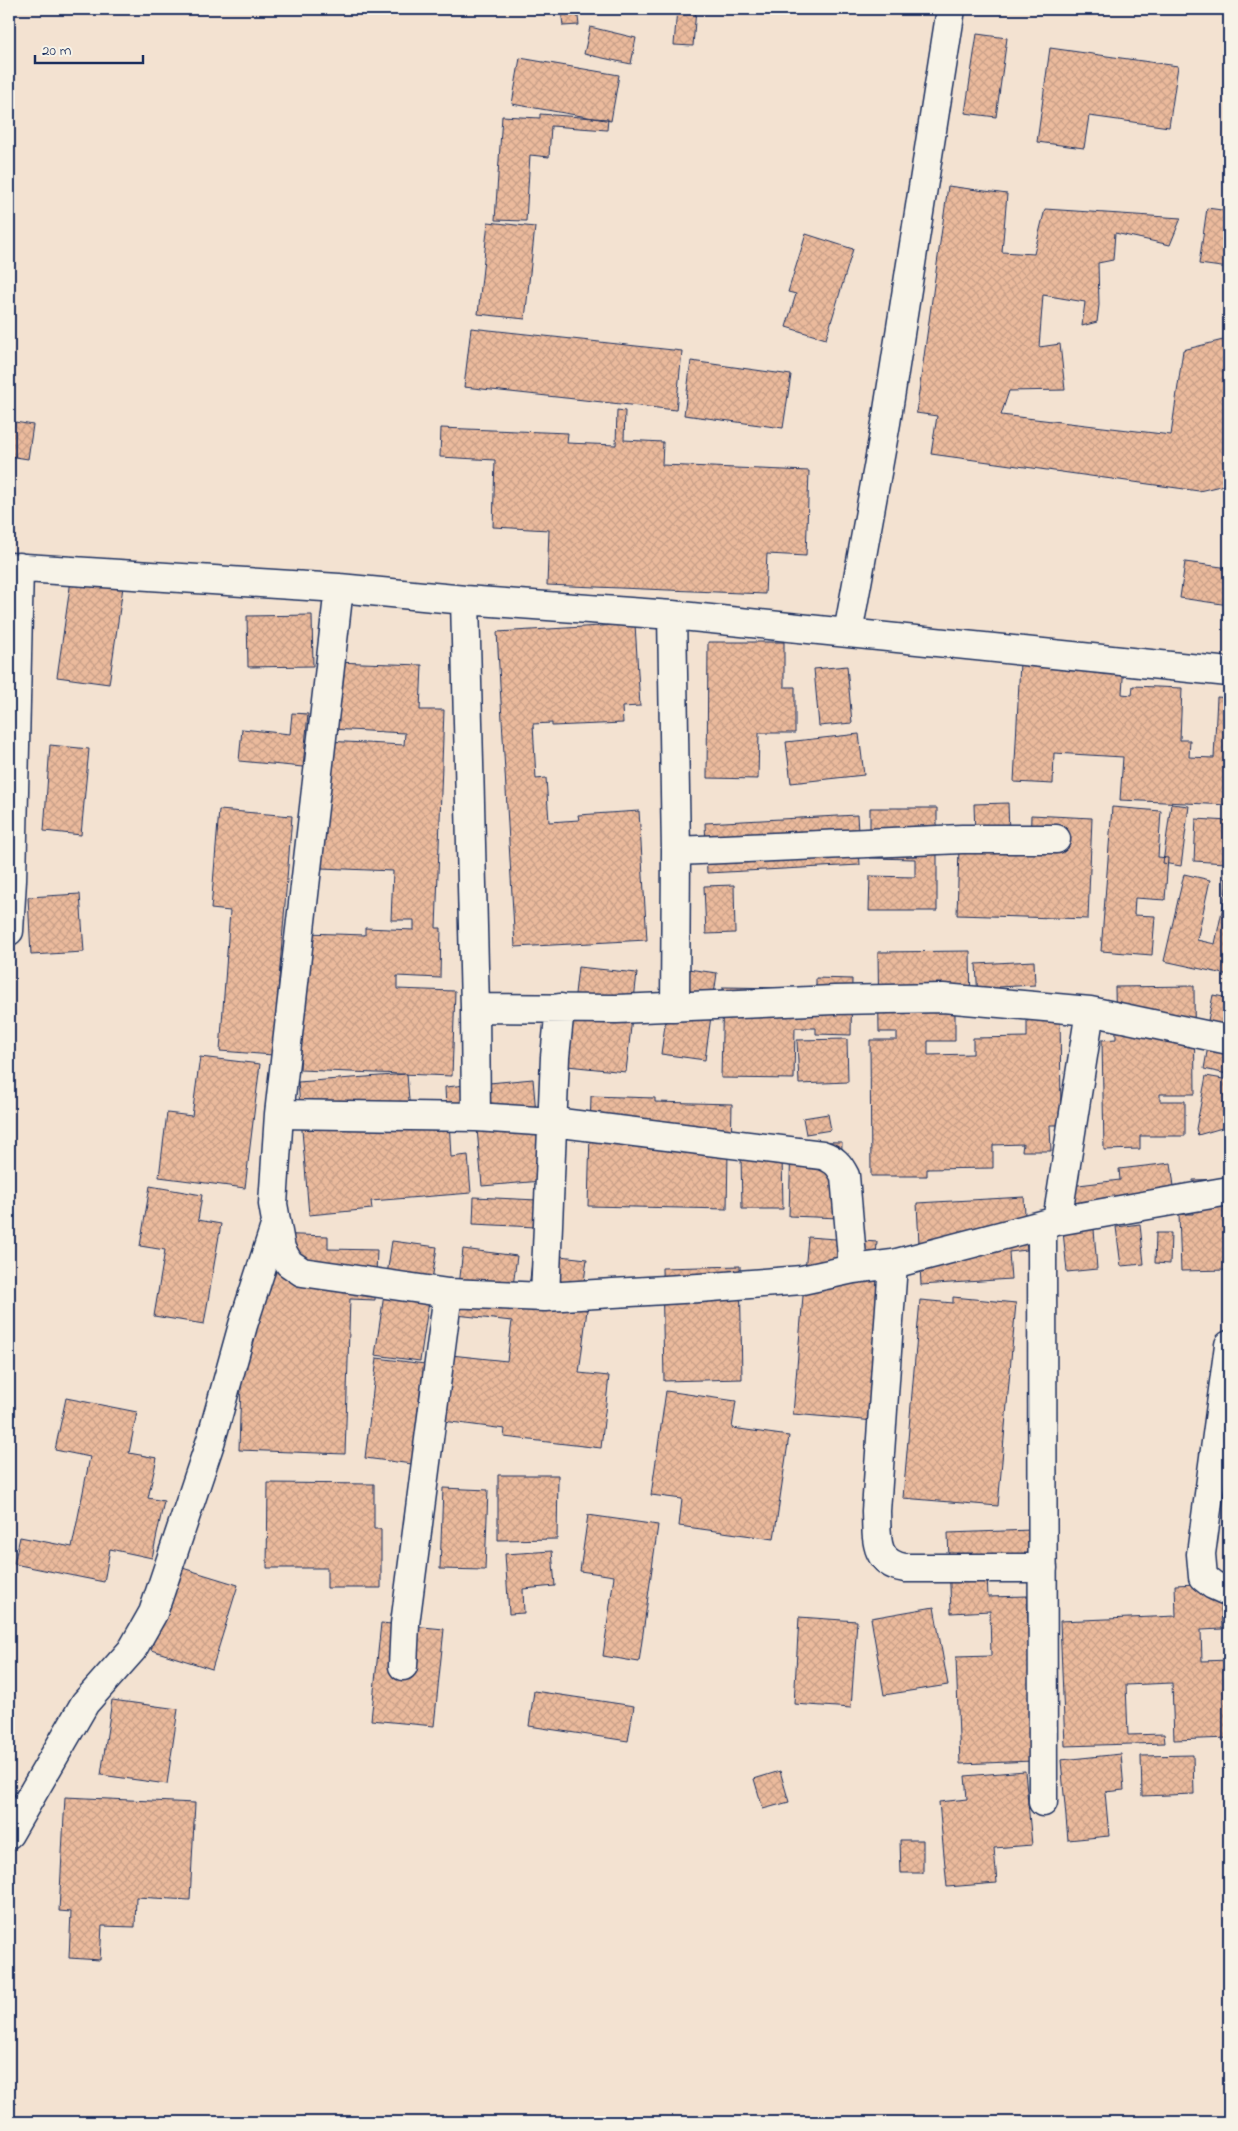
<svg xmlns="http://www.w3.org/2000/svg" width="1238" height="2131" viewBox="0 0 1238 2131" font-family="'Indie Flower',sans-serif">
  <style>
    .building { fill: url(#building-cross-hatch); stroke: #1b2f5e }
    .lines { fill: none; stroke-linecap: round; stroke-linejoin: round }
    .street-casing { stroke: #1b2f5e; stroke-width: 31 }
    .street { stroke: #f7f3e8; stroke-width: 28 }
  </style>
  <defs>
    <pattern id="building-cross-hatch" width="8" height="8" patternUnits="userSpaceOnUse" patternTransform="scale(1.25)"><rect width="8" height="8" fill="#ebba9c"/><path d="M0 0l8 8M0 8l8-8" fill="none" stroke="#c9a089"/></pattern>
  </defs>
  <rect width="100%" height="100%" fill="#f3e2d1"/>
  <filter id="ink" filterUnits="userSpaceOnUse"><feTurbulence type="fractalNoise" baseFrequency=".02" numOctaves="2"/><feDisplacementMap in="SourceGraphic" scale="10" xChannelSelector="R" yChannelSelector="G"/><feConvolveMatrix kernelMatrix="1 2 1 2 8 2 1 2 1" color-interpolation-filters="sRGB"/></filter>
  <g filter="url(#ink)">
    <path class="building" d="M561,9H577L579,25L563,26Z
      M677,9H696L693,46L674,45Z
      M590,27L636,38L631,64L584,54Z
      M977,34L1007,38L996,117L965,113Z
      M1050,48L1178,66L1169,127L1089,116L1084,148L1037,142Z
      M520,58L619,75L611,121L512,104Z
      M540,114L608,119L607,130L551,126L549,157L530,155L526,221L495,220L502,116L540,118Z
      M948,186L1007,194L1002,252L1034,254L1045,209L1181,218L1170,245L1115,233L1113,260L1098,263L1099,305L1097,322L1082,326L1085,302L1043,295L1039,347L1060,344L1065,390L1009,391L1001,415L1171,435L1183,350L1223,340L1229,299V484L1199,491L931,454L937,416L916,413Z
      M1207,208L1229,211V268L1199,264Z
      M488,222L535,227L525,319L478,314Z
      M806,234L853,249L826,339L786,327L796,294L788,292Z
      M471,328L682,351L676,410L464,387Z
      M691,361L791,375L783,428L684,415Z
      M617,410L625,411L624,440L663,442L662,465L809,471L806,556L767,554L765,594L547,585L549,530L493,527L495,460L440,457L441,428L568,433L567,443L616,445Z
      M9,421L33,425L28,459L9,456Z
      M1185,562L1229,568V605L1180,598Z
      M71,580L123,587L109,684L57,677Z
      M312,615L313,666L248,667L247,616Z
      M635,624L640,706L622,707L623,723L552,726V723L533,724L536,779L546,778L549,822L579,820L578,815L639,811L647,940L515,947L497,632Z
      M708,642H784V687H795V733H759L758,779L707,778Z
      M333,662L422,665L420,710H444L436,928H441L440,978L397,976V989L455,991L452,1076L300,1070L306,933L365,935V928L414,930V920H391L393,871L321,868L326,741L404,745L405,733L330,729Z
      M1020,662L1124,663L1122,694L1132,695L1133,686L1182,688L1180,740H1190L1189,757L1214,758L1217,697L1229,698V805L1120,800L1123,757L1054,753L1053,784L1014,782Z
      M847,666L852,723L819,726L814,669Z
      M292,713L308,714L303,767L239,761L242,729L290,734Z
      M859,734L864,775L791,783L786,742Z
      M50,745L89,749L81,835L44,831Z
      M1008,803L1009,833L975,835L974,804Z
      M1171,804L1189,806L1181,866L1163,863Z
      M1112,807L1161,811L1158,857L1168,858L1165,900L1135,898L1134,915L1155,916L1152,955L1101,951Z
      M870,808H937V911H869L870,876L915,877V859L870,858Z
      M219,810L292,816L273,1055L220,1051L230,911L211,909Z
      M857,815L860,865L707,873L705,823Z
      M1031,815L1092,818L1088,919L957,915L959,848L1030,850Z
      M1196,819L1229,821V893H1225L1226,863L1194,861Z
      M1184,874L1210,880L1197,940L1215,944L1227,887L1229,888V975L1164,961Z
      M734,885L735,933L706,934L704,886Z
      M80,894L84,952L31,955L28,897Z
      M970,951L971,1013H955V1041H928V1055L973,1054V1038L1027,1037V999H1060L1061,1125H1050L1051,1151H1022L1023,1144L993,1145V1168L927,1169V1176H871L870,1040H897V1032H879L878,952Z
      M1034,961L1035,985L999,987V998L978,999L976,964Z
      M578,967L637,973L626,1072L567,1066Z
      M673,967L717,973L705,1060L661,1054Z
      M816,978L852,979L851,1035L816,1034V1028H795L794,1079L721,1078L723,987L792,988L793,995L816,996Z
      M1194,986L1195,1094H1160V1101H1185V1136H1140V1149L1104,1150L1102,1040L1116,1039L1115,987Z
      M1213,995L1229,998V1073L1227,1074L1204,1069L1208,1046L1205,1036Z
      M847,1039L848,1082L799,1084L797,1040Z
      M200,1057L260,1064L245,1188L159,1177L167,1113L192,1116Z
      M407,1074L410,1113L446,1110L445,1087L533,1079L542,1181L482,1186L476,1117L449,1119L451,1157L468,1155L471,1193L371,1201L372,1209L309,1215L298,1082Z
      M1206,1076L1229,1080V1126L1198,1135L1196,1129Z
      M591,1096L655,1098V1102L732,1104L731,1153H728L727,1209L588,1206Z
      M828,1114L831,1130L806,1134L803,1118Z
      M791,1141L842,1142L840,1218L789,1216Z
      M782,1154L783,1209H742L741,1155Z
      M1171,1163L1177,1210L1066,1223L1062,1187L1120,1180L1119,1169Z
      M1229,1179V1270L1181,1271L1179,1214H1193V1180Z
      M150,1186L202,1195L198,1220L221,1224L204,1324L154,1316L165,1250L140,1246Z
      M474,1197L537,1200L536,1227L473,1224Z
      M1024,1197L1027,1250L1009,1252L1011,1279L921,1285L917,1203Z
      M1140,1224L1144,1264L1121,1266L1116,1227Z
      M1094,1229L1097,1269L1067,1272L1063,1231Z
      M1156,1233H1171L1170,1264L1155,1263Z
      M272,1234L328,1236V1249L377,1250L375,1300L350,1299L345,1454L239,1450L242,1349L251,1290H270Z
      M808,1237L877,1242L875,1273L886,1274L875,1421L793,1414Z
      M392,1241L437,1247L420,1361L375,1355Z
      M463,1249L517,1256L513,1286L529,1288L533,1253L587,1259L581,1305L540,1304L587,1310L579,1373L609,1376L601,1448L504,1437L505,1429L443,1421L451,1355L507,1361L512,1321L456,1315Z
      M740,1266L742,1379L664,1381L662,1268Z
      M953,1297L1016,1303L998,1506L903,1498L920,1300L953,1303Z
      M377,1358L433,1365L420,1465L365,1458Z
      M666,1391L736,1401L732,1428L789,1436L774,1539L679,1526L682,1499L651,1495Z
      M66,1398L137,1412L129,1453L157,1458L148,1498L164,1501L152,1558L110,1549L104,1582L14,1564L20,1537L72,1547L90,1457L55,1450Z
      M498,1475H558L557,1539L498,1540Z
      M268,1483L374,1484V1529H381V1588H327V1568H267Z
      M443,1488L488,1490L485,1570L440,1569Z
      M588,1515L658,1525L639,1662L603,1656L614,1576L580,1571Z
      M1032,1530L1034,1574L987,1575L988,1597L1027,1596L1033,1761L960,1764L956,1657L991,1656L990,1611L951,1613L948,1533Z
      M552,1551L555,1586L523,1589L524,1613L509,1614L505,1554Z
      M1226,1554H1229V1636Z
      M176,1566L238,1585L212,1669L151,1650Z
      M1220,1583L1222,1629L1201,1630L1202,1661L1229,1660V1738L1174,1740L1172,1683L1126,1685L1128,1735L1164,1734L1165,1743L1065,1746L1060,1621L1176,1616L1175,1585Z
      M934,1607L948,1685L884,1695L871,1618Z
      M799,1617L857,1621L851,1708L794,1704Z
      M381,1623L444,1629L434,1726L371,1720Z
      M534,1691L634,1706L628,1741L529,1726Z
      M112,1700L178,1709L167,1784L101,1775Z
      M1121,1754L1124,1790L1105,1792L1109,1836L1068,1840L1061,1760Z
      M1193,1755L1194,1794L1142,1796L1141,1756Z
      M780,1771L789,1802L763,1809L754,1779Z
      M1025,1771L1032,1845L994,1848L997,1883L947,1887L939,1802L967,1799L965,1776Z
      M65,1797L195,1803L190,1900L136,1897L135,1927L102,1926L100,1960L69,1958L71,1912L59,1911Z
      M900,1840H923V1873H901Z"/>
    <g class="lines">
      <defs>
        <path id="street" d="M9,567L339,588L465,600L672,615L1229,672
          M339,588L279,1114L273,1204L281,1249L289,1263L302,1272L448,1293L545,1297L699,1288L802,1280L853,1269L893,1264L1057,1221L1229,1191
          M465,600L475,1008L476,1117
          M672,615L676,851L675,1007
          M848,633L886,423L951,9
          M676,851L962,839H1056
          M9,931L12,880L19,567
          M475,1008L617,1009L834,1000L943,998L1090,1011L1229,1040
          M279,1114L476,1117L553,1122L822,1155C834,1159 839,1164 845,1176L853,1269
          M1057,1221L1090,1011
          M1042,1225L1043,1802
          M893,1264L876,1511C877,1537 873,1563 905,1568H1043
          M545,1297L555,1057L560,1008
          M1229,1345L1201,1554L1203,1577L1213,1585L1229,1592
          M403,1666L405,1624L448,1293
          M9,1834L85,1703L132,1650L153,1613L211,1440L243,1325L275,1226"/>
      </defs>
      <use href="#street" class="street-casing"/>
      <use href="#street" class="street"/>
    </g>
  </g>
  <rect width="1238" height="2131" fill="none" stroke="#f7f3e8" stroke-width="30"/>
  <rect x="15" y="15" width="1208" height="2101" fill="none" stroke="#1b2f5e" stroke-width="2" filter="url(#ink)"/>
  <path d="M35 55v8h108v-8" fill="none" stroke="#1b2f5e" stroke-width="2.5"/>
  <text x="42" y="55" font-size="15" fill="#1b2f5e" stroke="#f7f3e8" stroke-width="4" paint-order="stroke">20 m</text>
</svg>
